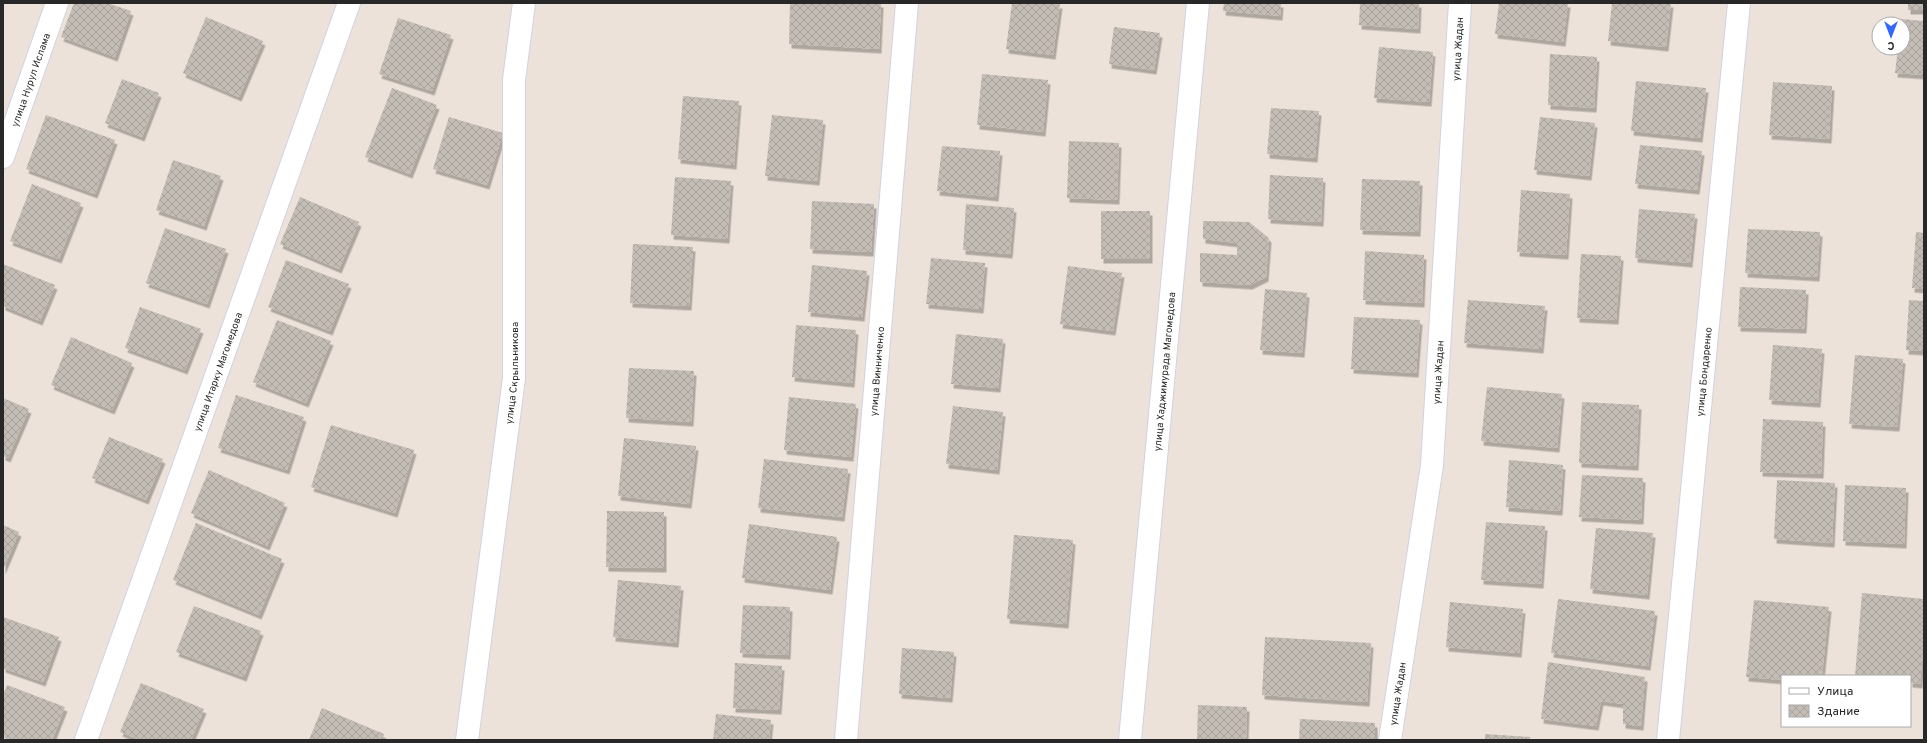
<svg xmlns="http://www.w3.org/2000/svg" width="1927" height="743" viewBox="0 0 1927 743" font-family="Overpass,sans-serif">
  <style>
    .building { fill: url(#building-cross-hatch); filter: url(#shadow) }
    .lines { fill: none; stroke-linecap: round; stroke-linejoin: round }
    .minor-casing { stroke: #ced3e3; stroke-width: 24 }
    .minor { stroke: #fff; stroke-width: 22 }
    .labels { text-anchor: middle; stroke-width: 3; stroke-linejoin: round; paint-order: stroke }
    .street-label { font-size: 10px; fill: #282828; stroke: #fff }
  </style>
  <defs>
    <pattern id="building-cross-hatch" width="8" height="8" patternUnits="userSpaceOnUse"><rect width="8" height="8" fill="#c3bdb5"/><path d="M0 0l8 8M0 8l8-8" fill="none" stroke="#a8a29c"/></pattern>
    <filter id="shadow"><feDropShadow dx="2.5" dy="4.5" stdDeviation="0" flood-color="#0004"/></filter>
  </defs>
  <rect width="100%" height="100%" fill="#ece2d9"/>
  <path class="building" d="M74,3H107L131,11L115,57L61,37Z
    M790,3H881L879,49L789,44Z
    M1012,3L1060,4L1053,55L1006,49Z
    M1224,3H1281L1280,16L1223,11Z
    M1360,3H1419L1418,29L1359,25Z
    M1499,3H1568L1563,42L1495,34Z
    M1612,3H1671L1666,47L1608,41Z
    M1908,3H1924V10H1908Z
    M206,17L263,41L239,97L183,73Z
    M398,18L451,35L432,91L379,74Z
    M1901,19L1924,21V75L1895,73L1898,48H1903V24H1900Z
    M1114,27L1160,33L1154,70L1109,64Z
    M1379,47L1433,52L1429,102L1374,98Z
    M1550,54L1597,57L1594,108L1548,105Z
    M982,74L1048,80L1043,132L977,125Z
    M122,79L159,93L142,137L105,123Z
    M1636,81L1706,88L1700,138L1631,131Z
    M1773,82L1832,86L1829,139L1769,135Z
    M392,88L437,105L410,174L365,157Z
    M683,96L739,101L734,165L678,159Z
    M1271,108L1319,111L1315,158L1267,154Z
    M46,115L115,140L95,194L26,169Z
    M772,115L823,120L817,181L765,176Z
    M449,117L503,133L487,185L433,169Z
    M1540,117L1595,123L1589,176L1534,170Z
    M1069,141L1119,143L1117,200L1067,198Z
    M1640,145L1702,151L1697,190L1635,184Z
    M942,146L1000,151L996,197L937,191Z
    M173,160L221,176L204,226L156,210Z
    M1270,175L1323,178L1321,222L1268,219Z
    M675,177L731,181L727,239L671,235Z
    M1362,179L1420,181L1418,232L1360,230Z
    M32,184L81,203L59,259L10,241Z
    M1521,190L1570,194L1566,255L1517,252Z
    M300,197L359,222L339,269L280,244Z
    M812,201L874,204L871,252L810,249Z
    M966,204L1014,208L1010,254L963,250Z
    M1639,209L1695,214L1690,263L1635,258Z
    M1101,211H1150V259H1101Z
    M1203,221L1249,222L1269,238L1266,277L1250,285L1200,282V253L1237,255V243L1203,239Z
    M165,228L226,249L207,304L146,283Z
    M1748,229L1820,232L1817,277L1745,273Z
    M1916,232L1924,233V289L1912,288Z
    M633,244L693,247L689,306L630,303Z
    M1365,251L1424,255L1422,303L1363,300Z
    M1581,254L1621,256L1616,320L1577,318Z
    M931,258L985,263L981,309L926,304Z
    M286,260L349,284L330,331L268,307Z
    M3,264L55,285L40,321L3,306Z
    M812,265L867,271L862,317L808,312Z
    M1068,266L1122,273L1113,331L1060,324Z
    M1740,287L1806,290L1804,329L1738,327Z
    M1265,289L1307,293L1302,353L1260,350Z
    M1468,300L1545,306L1541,349L1464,343Z
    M1909,300L1924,301V351L1906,350Z
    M140,307L201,329L185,370L125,348Z
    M1354,317L1420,320L1416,373L1351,369Z
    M277,320L331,341L306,403L253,382Z
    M796,325L856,330L852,383L792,377Z
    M956,334L1003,339L998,388L951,384Z
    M71,337L132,363L112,410L51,385Z
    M1773,345L1822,349L1818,403L1769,400Z
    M1855,355L1903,359L1897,427L1849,424Z
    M629,368L694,371L691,422L626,418Z
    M1487,387L1562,394L1557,448L1481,441Z
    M236,395L304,417L287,470L218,448Z
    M789,397L856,404L851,457L784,450Z
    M3,398L29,409L8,458L3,456Z
    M1582,402L1639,405L1636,466L1579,463Z
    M953,406L1003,412L997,470L946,464Z
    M1763,419L1823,422L1821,474L1760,472Z
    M331,425L414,450L395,513L311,487Z
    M109,437L163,459L146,500L92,478Z
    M624,438L696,446L689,504L618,496Z
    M764,459L848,469L842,517L758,508Z
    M1509,460L1563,465L1560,511L1506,507Z
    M209,470L285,503L267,546L191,513Z
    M1582,475L1643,478L1641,520L1579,517Z
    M1777,480L1835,483L1832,543L1774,539Z
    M1845,485L1906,488L1904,544L1843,541Z
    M607,511L664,512V568L606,567Z
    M1486,522L1545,526L1541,584L1481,580Z
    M196,523L282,559L259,615L173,580Z
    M749,524L837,537L830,590L742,578Z
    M3,525L19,532L3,570Z
    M1596,528L1653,533L1647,595L1590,589Z
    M1014,535L1073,540L1066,624L1007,619Z
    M618,580L681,586L676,643L613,637Z
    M1862,593L1924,599V639L1920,684L1910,683V676H1855Z
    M1558,599L1655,611L1648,666L1551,653Z
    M1754,600L1829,607L1822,676H1782V680L1746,677Z
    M1450,602L1523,609L1519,653L1446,647Z
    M743,605L790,607L788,655L740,653Z
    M194,606L261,631L244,677L176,652Z
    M3,617L59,637L43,682L3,668Z
    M1265,637L1371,643L1367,702L1262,695Z
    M902,648L954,652L950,698L899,694Z
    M1548,662L1645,677L1641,726L1623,724V704L1601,701L1596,726L1541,719Z
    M735,663L782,666L779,710L733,708Z
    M141,683L204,709L191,740H140L120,732Z
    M7,685L65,707L52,740H9L3,737V696Z
    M1198,705L1247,707L1246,740H1197Z
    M322,708L384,734L382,740H309Z
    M716,714L771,720L769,740H713Z
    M1300,719L1375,723V740H1299Z
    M1485,734L1530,737V740H1485Z"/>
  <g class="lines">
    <defs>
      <g id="minor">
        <path id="s1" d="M3,157L57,3"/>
        <path id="s2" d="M86,740L349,3"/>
        <path id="s3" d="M467,740L514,378V80L524,3"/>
        <path id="s4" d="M846,740L907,3"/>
        <path id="s5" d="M1130,740L1198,3"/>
        <path id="s6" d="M1390,740L1432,465L1460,3"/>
        <path id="s7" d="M1668,740L1739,3"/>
      </g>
    </defs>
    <use href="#minor" class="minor-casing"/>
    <use href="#minor" class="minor"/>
  </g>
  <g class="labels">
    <g class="street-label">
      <text dy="4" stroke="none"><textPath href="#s6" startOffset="695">улица Жадан</textPath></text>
      <text dy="4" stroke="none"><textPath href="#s1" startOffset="82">улица Нурул Ислама</textPath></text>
      <text dy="4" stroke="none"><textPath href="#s2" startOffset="391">улица Итарку Магомедова</textPath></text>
      <text dy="4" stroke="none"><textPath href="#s3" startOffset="370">улица Скрыльникова</textPath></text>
      <text dy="4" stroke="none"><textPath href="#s4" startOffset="370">улица Винниченко</textPath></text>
      <text dy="4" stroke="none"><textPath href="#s5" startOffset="370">улица Хаджимурада Магомедова</textPath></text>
      <text dy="4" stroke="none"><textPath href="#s7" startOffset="370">улица Бондаренко</textPath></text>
      <text dy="4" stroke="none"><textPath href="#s6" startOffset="371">улица Жадан</textPath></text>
      <text dy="4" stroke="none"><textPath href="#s6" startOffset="47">улица Жадан</textPath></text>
    </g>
  </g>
  <rect width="1927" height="743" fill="none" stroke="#282828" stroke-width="8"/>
  <rect x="1781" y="675" width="130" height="52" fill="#ffffff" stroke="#a9a9a9"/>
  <rect x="1789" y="688" width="20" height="6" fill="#ffffff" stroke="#a9a9a9"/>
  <text x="1817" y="695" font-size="12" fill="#282828">Улица</text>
  <rect x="1789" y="705" width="20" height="12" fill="url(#building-cross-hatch)" stroke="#a9a9a9"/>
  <text x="1817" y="715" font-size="12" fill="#282828">Здание</text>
  <g transform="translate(1891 36) rotate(180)"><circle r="19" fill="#ffffff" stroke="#a9a9a9"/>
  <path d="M0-3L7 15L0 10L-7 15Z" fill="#3367ff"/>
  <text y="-6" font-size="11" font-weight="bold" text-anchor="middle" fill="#282828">С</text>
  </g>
</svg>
